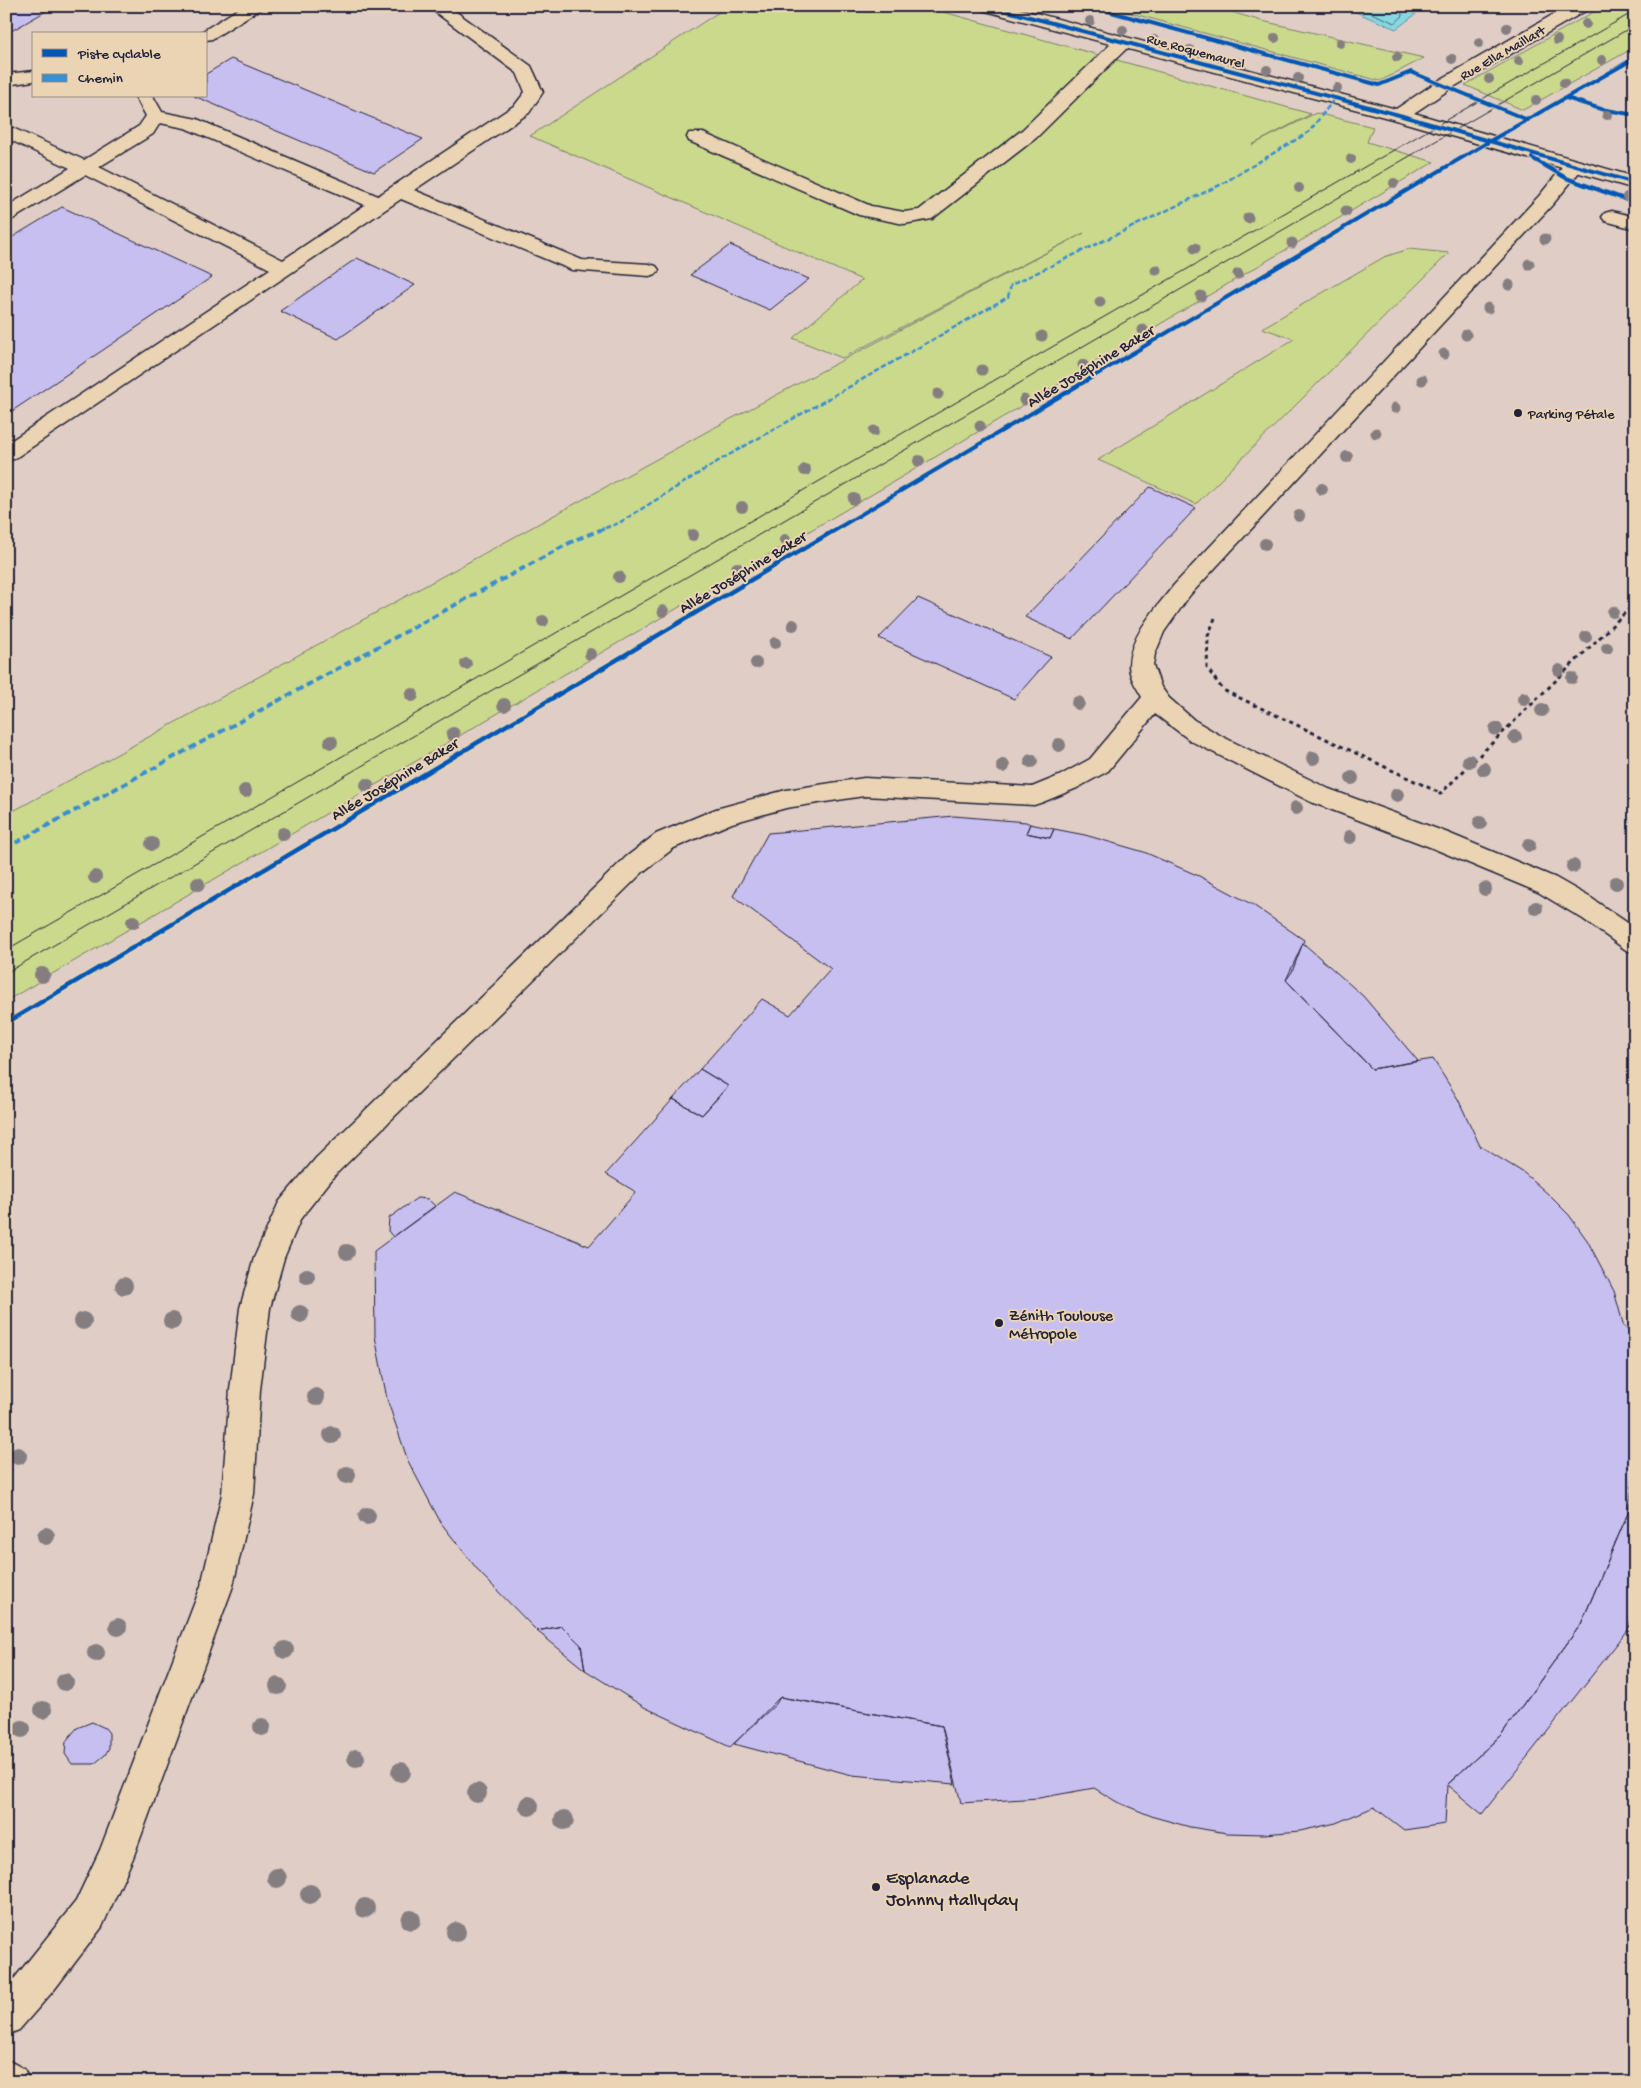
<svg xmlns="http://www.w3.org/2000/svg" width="1641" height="2088" viewBox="0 0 1641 2088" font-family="'Gochi Hand',sans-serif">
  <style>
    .green { fill: #cbd98d; stroke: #767e64 }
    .water { fill: #87d8e1; stroke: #5f8f9f }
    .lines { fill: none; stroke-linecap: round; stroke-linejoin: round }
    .shore { stroke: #4a6b7d; stroke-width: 1 }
    .building { fill: #c8bff1; stroke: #22223b }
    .service-casing { stroke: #22223b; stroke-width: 3 }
    .minor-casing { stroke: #22223b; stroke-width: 3 }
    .path { stroke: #22223b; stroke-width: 3; stroke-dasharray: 4 4; stroke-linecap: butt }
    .service { fill: #ead4b3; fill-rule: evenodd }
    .minor { fill: #ead4b3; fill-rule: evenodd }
    .tram { stroke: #22223b; stroke-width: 1 }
    .quiet-far1 { stroke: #398ed0; stroke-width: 2.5; stroke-dasharray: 5.5 2.5; stroke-linecap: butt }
    .quiet { stroke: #398ed0; stroke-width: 4; stroke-dasharray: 7 4; stroke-linecap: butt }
    .cycleway-far1-casing { stroke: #ead4b3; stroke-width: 6 }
    .cycleway-casing { stroke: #ead4b3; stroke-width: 8 }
    .cycleway-far1 { stroke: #0057b8; stroke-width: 4 }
    .cycleway { stroke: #0057b8; stroke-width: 4.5 }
    .tree { fill: #857e80 }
    .poi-dot { fill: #22223b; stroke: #ead4b3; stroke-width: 2 }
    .labels { text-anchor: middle; stroke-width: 4; stroke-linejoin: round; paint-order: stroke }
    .far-street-label { font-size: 14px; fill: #22223b; stroke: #ead4b3 }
    .far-poi-label { font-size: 14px; fill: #22223b; stroke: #ead4b3; text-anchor: start }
    .street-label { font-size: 16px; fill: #22223b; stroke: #ead4b3 }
    .poi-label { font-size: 16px; fill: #22223b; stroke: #ead4b3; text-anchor: start }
    .near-poi-label { font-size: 19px; fill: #22223b; stroke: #ead4b3; text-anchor: start }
  </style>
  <rect width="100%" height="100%" fill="#e0cec6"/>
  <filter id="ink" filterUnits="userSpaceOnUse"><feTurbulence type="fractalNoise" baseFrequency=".02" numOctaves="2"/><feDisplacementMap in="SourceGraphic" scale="10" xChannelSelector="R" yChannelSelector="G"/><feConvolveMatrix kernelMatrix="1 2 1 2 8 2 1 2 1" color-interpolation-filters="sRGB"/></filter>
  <g filter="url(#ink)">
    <path class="green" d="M728,6H922L1311,114L1252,145L1316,113L1373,127L1367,142L1434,162L888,485L6,1001V815L708,431L1084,233L842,358L793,338L862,280L530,136Z
      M1105,6H1210L1262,21L1424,58L1380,81Z
      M1604,6H1635V47L1523,110L1465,85Z
      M1409,249L1449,253L1196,504L1098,460L1294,339L1262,328L1384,257Z"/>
    <path class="water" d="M1341,6H1398L1416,14L1396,29Z"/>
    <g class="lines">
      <path class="shore" d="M1354,6L1395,23L1403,16L1398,6"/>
    </g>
    <path class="building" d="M6,6H55L6,34Z
      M231,59L423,139L374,172L194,96H206V74Z
      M62,207L212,277L6,415V241Z
      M730,245L809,279L770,310L690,275Z
      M357,258L415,285L338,339L280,311Z
      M1150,487L1196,508L1072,639L1025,617Z
      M918,598L1051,657L1014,699L879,638Z
      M954,816L1026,822L1030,824L1026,833L1050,838L1054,829L1085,835L1144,852L1199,876L1253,905L1304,940L1292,972L1286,980L1372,1069L1433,1059L1458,1099L1480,1146L1524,1173L1547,1193L1569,1215L1587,1240L1614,1291L1624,1327L1635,1332V1469L1628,1513L1581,1624L1501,1735L1447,1785L1445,1824L1404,1830L1374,1807L1336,1823L1300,1831L1264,1834L1227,1833L1190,1827L1154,1817L1117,1802L1094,1788L1039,1798L961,1803L942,1726L780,1697L776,1704L730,1747L644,1707L585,1670L581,1645L562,1626L537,1631L481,1574L441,1523L408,1461L387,1399L375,1336L374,1251L455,1192L589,1246L636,1192L606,1174L673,1099L702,1115L728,1086L700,1069L762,999L790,1015L831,969L733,896L768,833Z
      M1030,824L1054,829L1050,838L1026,833Z
      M1303,943L1363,996L1418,1061L1372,1069L1286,980Z
      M700,1069L728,1086L702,1115L673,1099Z
      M417,1198L428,1199L435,1206L393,1237L388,1231L389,1218Z
      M1635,1469V1602L1628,1630L1482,1814L1447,1785L1501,1735L1581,1624L1628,1513Z
      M562,1626L581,1645L585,1670L537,1631Z
      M780,1697L942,1726L955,1784L852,1775L734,1744Z
      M92,1722L105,1728L109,1733V1748L105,1755L94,1764H72L65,1754L66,1741L77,1728Z"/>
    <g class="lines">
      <defs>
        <path id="service" d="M243,6H265L212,39L206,40V34H198Z
          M427,6H448L531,66L543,92L529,113L414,190L582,260L649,264L656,266L659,270L656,274L649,276L572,270L401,199L14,459L6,461V444L270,269L85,175L13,219L6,221V207L70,168L6,138V125L84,160L139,126L146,116L135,96H153L162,112L197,119L378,196L515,105L525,92L517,73ZM160,123L185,128L365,205L283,260L99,167L153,134Z
          M1122,38L1128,39L1131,43L1128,47L1036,138L932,219L904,224L859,215L689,141L687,137L689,133H703L871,206L904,212L919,210L1022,130L1116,39Z
          M34,71V81L6,85V74Z
          M1574,160L1581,162L1584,166L1553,204L1190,595L1164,632L1155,654L1153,665L1161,687L1169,698L1194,720L1223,737L1329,789L1448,833L1556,878L1591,898L1635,928V953L1626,950L1583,919L1538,892L1430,847L1311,802L1191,741L1155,714L1108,771L1077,788L1043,802L1034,805L864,796L786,808L732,823L674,848L644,871L336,1174L301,1218L284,1258L270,1308L260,1390L254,1494L233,1586L133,1858L102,1927L54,1990L19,2030L6,2035V1989L76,1901L100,1850L201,1586L222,1494L230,1390L240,1308L254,1258L279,1202L316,1158L626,857L656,834L716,809L786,790L864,778L1032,787L1059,776L1090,759L1142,697C1136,687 1129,676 1129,665C1130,635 1157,607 1174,585L1539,196L1567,162Z
          M1612,211L1635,217V229L1605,221L1602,217L1605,213Z"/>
        <path id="minor" d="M979,6H1009L1396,109L1438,81L1568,6H1590L1587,10L1450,89L1414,113L1635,177V189L1392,119L982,10Z
          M6,2059L24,2069L30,2082H6Z"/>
      </defs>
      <use href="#service" class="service-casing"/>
      <use href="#minor" class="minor-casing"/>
      <path class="path" d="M1215,618L1208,636L1207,668L1223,690L1440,793
        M1439,795L1635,603"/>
      <use href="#service" class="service"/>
      <use href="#minor" class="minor"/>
      <path class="tram" d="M6,950L1635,11
        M6,973L1635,25"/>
      <path class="quiet-far1" d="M605,528L619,523L720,460L1008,297L1011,285L1220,185L1309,132L1335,98"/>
      <path class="quiet" d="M6,848L577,539L608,527"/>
      <defs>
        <path id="cycleway-far1" d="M988,6L1399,115L1635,183
          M1089,6L1379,85L1411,72L1528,120
          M1566,98L1601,109L1635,115
          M1532,158L1566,178L1635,203
          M838,528L1490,141L1635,58"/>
        <path id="cycleway" d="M6,1023L840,527"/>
      </defs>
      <use href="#cycleway-far1" class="cycleway-far1-casing"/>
      <use href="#cycleway" class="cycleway-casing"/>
      <use href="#cycleway-far1" class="cycleway-far1"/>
      <use href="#cycleway" class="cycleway"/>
    </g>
    <g class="tree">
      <circle cx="1090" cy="21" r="5"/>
      <circle cx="1586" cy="24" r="5"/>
      <circle cx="1507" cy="28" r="5"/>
      <circle cx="1123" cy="30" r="5"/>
      <circle cx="1275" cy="38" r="5"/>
      <circle cx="1154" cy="40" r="5"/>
      <circle cx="1557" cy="40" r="5"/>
      <circle cx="1340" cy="43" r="5"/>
      <circle cx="1479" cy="43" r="5"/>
      <circle cx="1190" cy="50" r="5"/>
      <circle cx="1397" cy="57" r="5"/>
      <circle cx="1452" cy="59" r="5"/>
      <circle cx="1602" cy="60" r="5"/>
      <circle cx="1519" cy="61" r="5"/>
      <circle cx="1238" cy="63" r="5"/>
      <circle cx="1267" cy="70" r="5"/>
      <circle cx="1298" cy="78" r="5"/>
      <circle cx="1489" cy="79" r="5"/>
      <circle cx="1564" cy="83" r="5"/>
      <circle cx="1337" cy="88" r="5"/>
      <circle cx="1536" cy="100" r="5"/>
      <circle cx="1607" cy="115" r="5"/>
      <circle cx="1351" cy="159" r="5"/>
      <circle cx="1394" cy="183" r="5"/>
      <circle cx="1299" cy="188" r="5"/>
      <circle cx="1627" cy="197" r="5"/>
      <circle cx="1346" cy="211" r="5.5"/>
      <circle cx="1248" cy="218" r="5.5"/>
      <circle cx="1545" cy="239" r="5.5"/>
      <circle cx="1292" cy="243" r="5.5"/>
      <circle cx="1195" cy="248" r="5.5"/>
      <circle cx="1529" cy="264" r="5.5"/>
      <circle cx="1156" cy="270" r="5.5"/>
      <circle cx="1238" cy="274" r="5.5"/>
      <circle cx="1509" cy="285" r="5.5"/>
      <circle cx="1201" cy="296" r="5.5"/>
      <circle cx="1100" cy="302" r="5.5"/>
      <circle cx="1488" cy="308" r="5.5"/>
      <circle cx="1143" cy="330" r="5.5"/>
      <circle cx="1466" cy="335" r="5.5"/>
      <circle cx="1042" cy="336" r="5.5"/>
      <circle cx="1444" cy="354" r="5.5"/>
      <circle cx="1083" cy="365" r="5.5"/>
      <circle cx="982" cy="370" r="5.5"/>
      <circle cx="1422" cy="380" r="5.5"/>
      <circle cx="938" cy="394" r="5.5"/>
      <circle cx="1024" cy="400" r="5.5"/>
      <circle cx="1395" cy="408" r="5.5"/>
      <circle cx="980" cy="426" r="5.5"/>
      <circle cx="874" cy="431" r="5.5"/>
      <circle cx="1376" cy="433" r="5.5"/>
      <circle cx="1347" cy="457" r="6"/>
      <circle cx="919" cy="461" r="6"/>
      <circle cx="805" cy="470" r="6"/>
      <circle cx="1322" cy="489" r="6"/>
      <circle cx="854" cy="499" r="6"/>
      <circle cx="742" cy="507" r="6"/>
      <circle cx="1299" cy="516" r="6"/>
      <circle cx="693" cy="535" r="6"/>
      <circle cx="785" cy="540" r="6"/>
      <circle cx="1265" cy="544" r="6"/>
      <circle cx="737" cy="568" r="6"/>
      <circle cx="619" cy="577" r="6"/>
      <circle cx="663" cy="611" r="6"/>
      <circle cx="1613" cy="612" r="6"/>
      <circle cx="543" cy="621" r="6"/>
      <circle cx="793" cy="625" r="6"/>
      <circle cx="1586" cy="637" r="6"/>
      <circle cx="775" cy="643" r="6"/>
      <circle cx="1607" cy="648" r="6"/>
      <circle cx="590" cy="654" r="6"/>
      <circle cx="756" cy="663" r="6"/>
      <circle cx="466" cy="664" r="6"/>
      <circle cx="1559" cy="670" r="6"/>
      <circle cx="1572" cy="678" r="6"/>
      <circle cx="412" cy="695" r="7"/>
      <circle cx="1524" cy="699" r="7"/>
      <circle cx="1078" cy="703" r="7"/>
      <circle cx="504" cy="705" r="7"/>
      <circle cx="1542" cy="710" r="7"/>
      <circle cx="1496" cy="729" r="7"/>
      <circle cx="453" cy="734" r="7"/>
      <circle cx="1515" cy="737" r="7"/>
      <circle cx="331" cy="742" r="7"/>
      <circle cx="1059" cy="745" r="7"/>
      <circle cx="1313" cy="758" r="7"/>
      <circle cx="1031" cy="761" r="7"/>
      <circle cx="1469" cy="761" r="7"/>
      <circle cx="1003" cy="766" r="7"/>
      <circle cx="1484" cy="769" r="7"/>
      <circle cx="1352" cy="778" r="7"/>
      <circle cx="367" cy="785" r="7"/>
      <circle cx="245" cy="791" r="7"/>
      <circle cx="1397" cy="795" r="7"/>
      <circle cx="1296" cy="808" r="7"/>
      <circle cx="1480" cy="823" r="7"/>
      <circle cx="283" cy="834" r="7"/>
      <circle cx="1350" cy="837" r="7"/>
      <circle cx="152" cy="844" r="7"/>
      <circle cx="1529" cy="845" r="7"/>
      <circle cx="1573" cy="866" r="7"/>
      <circle cx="95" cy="877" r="7"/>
      <circle cx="1616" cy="883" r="7"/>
      <circle cx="198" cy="884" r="7"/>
      <circle cx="1485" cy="889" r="7"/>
      <circle cx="1536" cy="908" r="7"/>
      <circle cx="133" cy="922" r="7"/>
      <circle cx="42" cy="975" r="8"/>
      <circle cx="347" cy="1252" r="8"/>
      <circle cx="307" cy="1276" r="8"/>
      <circle cx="124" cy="1286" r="9"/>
      <circle cx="300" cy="1314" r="9"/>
      <circle cx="83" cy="1321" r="9"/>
      <circle cx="172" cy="1321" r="9"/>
      <circle cx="316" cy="1397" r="9"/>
      <circle cx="332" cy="1435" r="9"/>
      <circle cx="18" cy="1456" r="9"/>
      <circle cx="347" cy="1475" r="9"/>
      <circle cx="367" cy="1516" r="9"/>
      <circle cx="46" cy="1536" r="9"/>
      <circle cx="118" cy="1627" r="9"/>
      <circle cx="285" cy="1650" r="9"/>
      <circle cx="96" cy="1653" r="9"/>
      <circle cx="65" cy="1682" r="9"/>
      <circle cx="278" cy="1686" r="9"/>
      <circle cx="43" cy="1710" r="9"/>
      <circle cx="262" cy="1727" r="9"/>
      <circle cx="22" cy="1729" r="9"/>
      <circle cx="356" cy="1758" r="9"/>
      <circle cx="401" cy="1772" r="10"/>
      <circle cx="477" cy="1793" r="10"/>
      <circle cx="529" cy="1806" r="10"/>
      <circle cx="564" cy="1820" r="10"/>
      <circle cx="277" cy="1878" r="10"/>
      <circle cx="310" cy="1894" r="10"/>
      <circle cx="365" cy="1908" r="10"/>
      <circle cx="411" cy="1920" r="10"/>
      <circle cx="456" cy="1932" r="10"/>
    </g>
  </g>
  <g class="poi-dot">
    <circle cx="1518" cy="413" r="5"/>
    <circle cx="999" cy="1323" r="5"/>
    <circle cx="876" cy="1887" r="5"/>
  </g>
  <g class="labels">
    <g class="far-street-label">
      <text transform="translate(1196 50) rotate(15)" y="5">Rue Roquemaurel</text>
      <text transform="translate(1502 52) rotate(-30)" y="5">Rue Ella Maillart</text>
    </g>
    <g class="far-poi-label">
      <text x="1528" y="418">Parking Pétale</text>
    </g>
    <g class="street-label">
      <text transform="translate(1090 365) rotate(-31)" y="6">Allée Joséphine Baker</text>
      <text transform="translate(742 571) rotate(-31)" y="6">Allée Joséphine Baker</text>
      <text transform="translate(394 778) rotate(-31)" y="6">Allée Joséphine Baker</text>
    </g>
    <g class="poi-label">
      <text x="1009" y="1320">Zénith Toulouse<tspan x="1009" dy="18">Métropole</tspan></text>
    </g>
    <g class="near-poi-label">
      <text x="886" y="1883">Esplanade<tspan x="886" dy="22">Johnny Hallyday</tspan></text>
    </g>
  </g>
  <rect width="1641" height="2088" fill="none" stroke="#ead4b3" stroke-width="25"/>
  <rect x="12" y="12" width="1616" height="2063" fill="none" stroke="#22223b" stroke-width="2" filter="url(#ink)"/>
  <rect x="32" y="32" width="175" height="65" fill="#ead4b3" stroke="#9a8d83"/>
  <rect x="42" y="49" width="25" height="8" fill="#0057b8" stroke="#9a8d83"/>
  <text x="78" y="58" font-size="15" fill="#22223b">Piste cyclable</text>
  <rect x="42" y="74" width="25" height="8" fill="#398ed0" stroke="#9a8d83"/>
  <text x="78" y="82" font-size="15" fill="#22223b">Chemin</text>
</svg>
